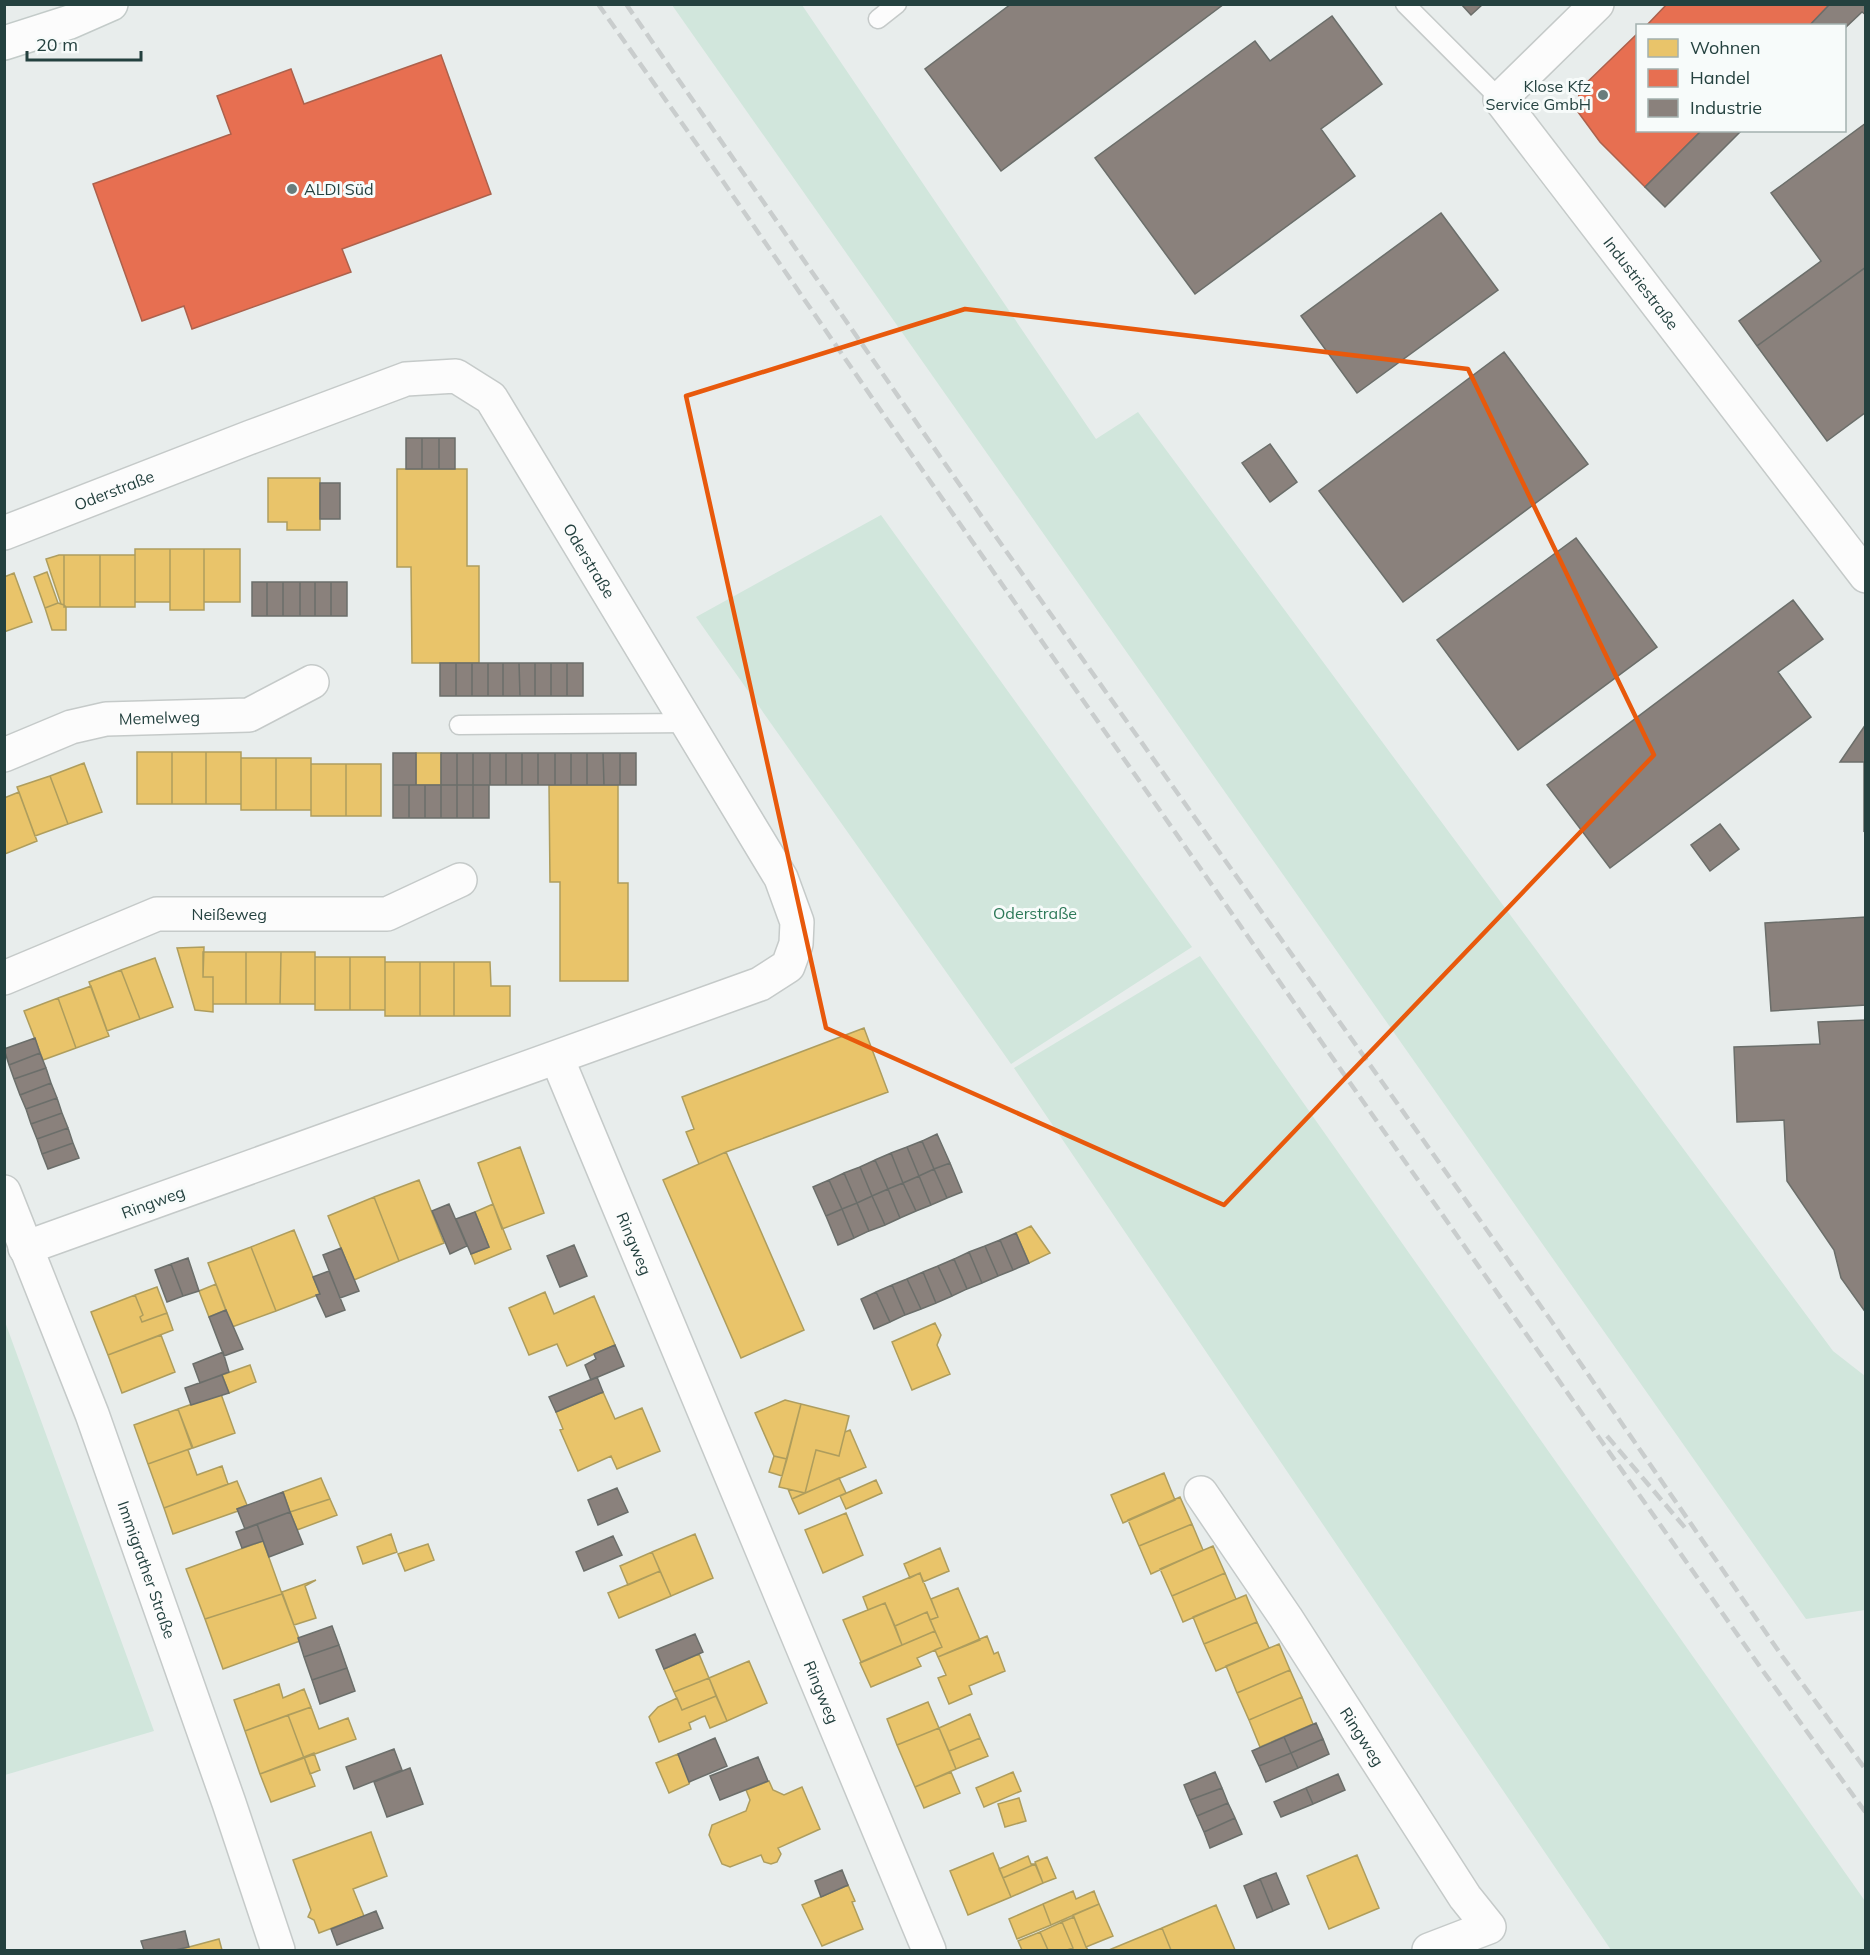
<svg xmlns="http://www.w3.org/2000/svg" width="1870" height="1955" viewBox="0 0 1870 1955" font-family="Mulish,sans-serif">
  <style>
    .green { fill: #d1e6dc }
    .homes { fill: #e9c46a; stroke: #ae9d5d; stroke-width: 1.5 }
    .shops { fill: #e76f51; stroke: #ac614c; stroke-width: 1.5 }
    .industry { fill: #8a817c; stroke: #6b6e6a; stroke-width: 1.5 }
    .lines { fill: none; stroke-linecap: round; stroke-linejoin: round }
    .service-casing { stroke: #c5cac9; stroke-width: 21 }
    .minor-casing { stroke: #c5cac9; stroke-width: 36 }
    .secondary-casing { stroke: #c3cbc9; stroke-width: 36 }
    .service { stroke: #fcfcfc; stroke-width: 18 }
    .minor { stroke: #fcfcfc; stroke-width: 33 }
    .secondary { stroke: #fcfcfc; stroke-width: 33 }
    .rail { stroke: #c9cdcd; stroke-width: 4.5; stroke-dasharray: 12 6; stroke-linecap: butt }
    .marked { fill: none; stroke: #e8590c; stroke-width: 4.5; stroke-linejoin: round }
    .poi-dot { fill: #697d7c; stroke: #f7fbfa; stroke-width: 2 }
    .labels { text-anchor: middle; stroke-width: 6; stroke-linejoin: round; paint-order: stroke }
    .poi-label { font-size: 16px; fill: #24413f; stroke: #f7fbfa; text-anchor: end }
    .street-label { font-size: 16px; fill: #24413f; stroke: #f7fbfa }
    .park-label { font-size: 16px; fill: #2e7959; stroke: #f7fbfa }
  </style>
  <rect width="100%" height="100%" fill="#e8edec"/>
  <path class="green" d="M672,5H802L1096,439L1138,412L1833,1351L1865,1376V1610L1806,1619Z
    M881,515L1192,947L1011,1064L696,617Z
    M1200,956L1865,1901V1950H1611L1014,1068Z
    M4,1319L154,1731L5,1775H4Z"/>
  <path class="homes" d="M397,469H467V566H479V663H412L411,567H397Z
    M268,478H320V530H287V522H268Z
    M135,549H170V602H135Z
    M170,549H204V610H170Z
    M204,549H240V602H204Z
    M59,555H64V605L61,604L46,559Z
    M64,555H100V607H64Z
    M100,555H135V607H100Z
    M47,572L58,603L45,608L34,577Z
    M14,573L32,622L4,632V577Z
    M58,603L64,605L66,607V630H52L45,608Z
    M137,752H172V804H137Z
    M172,752H206V804H172Z
    M206,752H241V804H206Z
    M416,753H441V785H416Z
    M241,758H276V810H241Z
    M276,758H311V810H276Z
    M84,763L102,812L68,824L50,776Z
    M311,764H346V816H311Z
    M346,764H381V816H346Z
    M50,776L68,824L35,836L17,787Z
    M549,785H618V883H628V981H560V882H550Z
    M19,792L37,841L5,854L4,798Z
    M204,947L203,977H213V1012L195,1010L177,948Z
    M203,952H246V1004H213V977H203Z
    M246,952H281L280,1004H246Z
    M281,952H315V1004H280Z
    M315,957H350V1010H315Z
    M350,957H385V1010H350Z
    M155,958L173,1007L140,1019L121,970Z
    M385,962H420V1016H385Z
    M420,962H454V1016H420Z
    M454,962H490L491,986H510V1016H454Z
    M121,970L140,1019L107,1031L89,982Z
    M91,986L109,1036L76,1048L58,998Z
    M58,998L76,1048L43,1060L24,1011Z
    M864,1028L888,1092L726,1152L699,1164L686,1132L694,1129L682,1097Z
    M520,1147L544,1213L502,1229L478,1163Z
    M726,1152L804,1330L741,1358L663,1180Z
    M419,1180L444,1243L399,1261L374,1197Z
    M374,1197L399,1261L354,1280L328,1216Z
    M493,1204L511,1249L475,1264L471,1254L489,1247L475,1212Z
    M1031,1226L1050,1253L1029,1263L1016,1233Z
    M294,1230L320,1294L276,1311L251,1247Z
    M251,1247L276,1311L232,1327L208,1263Z
    M216,1284L226,1310L209,1317L199,1291Z
    M157,1287L167,1313L142,1322L140,1317L143,1315L135,1295Z
    M545,1292L554,1314L594,1296L615,1345L567,1366L557,1344L529,1355L509,1308Z
    M135,1295L143,1315L140,1317L142,1322L167,1313L173,1330L108,1355L91,1312Z
    M935,1323L941,1335L937,1345L950,1374L912,1390L892,1342Z
    M161,1335L175,1372L122,1393L108,1355Z
    M250,1365L256,1382L229,1393L222,1375Z
    M603,1392L615,1419L642,1408L660,1451L617,1469L611,1456L578,1471L560,1430L563,1429L556,1412Z
    M221,1394L235,1433L193,1448L178,1409Z
    M785,1400L801,1404L787,1459L774,1456L755,1413Z
    M801,1404L849,1416L839,1456L816,1450L805,1493L779,1487Z
    M178,1409L192,1448L148,1464L134,1425Z
    M850,1430L866,1467L805,1493L816,1450L839,1456L845,1432Z
    M192,1448L188,1450L197,1475L222,1466L228,1484L164,1508L148,1464Z
    M774,1456L787,1459L782,1476L769,1472Z
    M1164,1473L1175,1500L1123,1523L1111,1495Z
    M321,1478L330,1499L290,1512L283,1492Z
    M839,1478L846,1493L799,1514L792,1499Z
    M876,1480L882,1493L846,1509L840,1496Z
    M237,1481L247,1505L237,1509L238,1511L173,1534L164,1508Z
    M788,1489L805,1493L792,1499Z
    M1180,1497L1192,1524L1139,1546L1128,1520Z
    M330,1499L337,1515L297,1530L290,1512Z
    M846,1513L863,1555L823,1573L805,1530Z
    M1192,1524L1203,1550L1151,1574L1139,1546Z
    M391,1534L397,1552L363,1564L357,1547Z
    M695,1534L713,1578L671,1596L652,1552Z
    M263,1541L282,1594L205,1619L186,1569Z
    M428,1544L434,1560L405,1571L398,1554Z
    M1213,1546L1225,1573L1172,1596L1160,1569Z
    M940,1548L949,1571L923,1582L920,1573L910,1578L904,1564Z
    M652,1552L660,1571L628,1585L620,1566Z
    M660,1571L671,1596L619,1618L608,1593Z
    M920,1573L938,1617L930,1620L927,1612L895,1626L885,1603L868,1610L863,1597Z
    M1225,1573L1236,1599L1183,1622L1172,1596Z
    M316,1580L305,1586L316,1618L294,1625L282,1592Z
    M958,1588L980,1640L938,1657L935,1650L942,1647L930,1620L938,1617L931,1599Z
    M282,1594L300,1641L223,1669L205,1619Z
    M1246,1595L1257,1622L1204,1644L1193,1617Z
    M885,1603L902,1645L861,1662L843,1620Z
    M927,1612L935,1631L902,1645L895,1626Z
    M1257,1622L1269,1648L1216,1671L1204,1644Z
    M935,1631L942,1647L917,1658L921,1666L871,1687L860,1663Z
    M987,1636L994,1654L998,1652L1005,1671L969,1686L972,1694L949,1704L938,1678L946,1675L938,1657Z
    M1279,1644L1290,1670L1237,1693L1226,1666Z
    M699,1654L709,1678L674,1692L664,1669Z
    M749,1661L767,1703L727,1721L709,1678Z
    M1290,1670L1302,1697L1249,1720L1237,1693Z
    M709,1678L716,1696L682,1710L674,1692Z
    M279,1684L283,1698L304,1689L311,1707L245,1731L234,1700Z
    M716,1696L727,1721L710,1728L705,1716L702,1717L689,1723L691,1729L659,1742L649,1717L658,1707L677,1698L682,1710Z
    M1302,1697L1313,1724L1260,1747L1249,1720Z
    M928,1702L939,1728L897,1745L887,1719Z
    M311,1707L319,1729L348,1718L356,1739L304,1758L288,1715Z
    M970,1714L980,1738L949,1751L939,1728Z
    M288,1715L304,1758L260,1774L245,1731Z
    M939,1728L956,1769L915,1787L897,1745Z
    M980,1738L988,1756L956,1769L949,1751Z
    M314,1753L320,1770L310,1774L304,1757Z
    M678,1754L690,1781L689,1784L669,1793L656,1763Z
    M304,1757L315,1786L271,1802L260,1774Z
    M951,1772L960,1793L924,1808L915,1787Z
    M1013,1772L1021,1791L984,1807L976,1788Z
    M769,1781L773,1790L784,1795L802,1787L820,1829L778,1848L781,1854L777,1862L771,1864L764,1862L761,1855L730,1867L722,1864L709,1835L712,1825L746,1811L750,1800L746,1790Z
    M1019,1798L1026,1821L1005,1827L998,1804Z
    M371,1832L387,1876L353,1889L364,1916L319,1933L314,1920L308,1917L311,1910L293,1860Z
    M993,1853L1011,1897L968,1915L950,1871Z
    M1357,1855L1379,1908L1329,1929L1307,1876Z
    M1028,1856L1031,1864H1035L1003,1878L999,1869Z
    M1047,1857L1056,1878L1043,1883L1035,1862Z
    M1035,1864L1043,1883L1011,1897L1003,1878Z
    M848,1885L855,1901L852,1902L863,1929L822,1946L802,1905Z
    M1073,1891L1076,1899L1094,1891L1099,1904L1051,1925L1043,1904Z
    M1043,1904L1051,1925L1017,1939L1009,1919Z
    M1099,1904L1113,1936L1086,1947L1073,1915Z
    M1216,1905L1235,1950H1171L1162,1928Z
    M1074,1917L1086,1947L1088,1950H1067L1073,1948L1062,1922Z
    M1062,1922L1073,1948L1067,1950H1048L1040,1932Z
    M1162,1928L1171,1950H1109Z
    M1040,1932L1048,1950H1022L1018,1941Z
    M219,1939L222,1950H175L189,1947Z"/>
  <path class="shops" d="M1667,4H1830L1809,26H1646Z
    M1638,33V130H1702L1645,187L1600,142L1578,112L1579,90Z
    M441,55L491,194L342,249L351,272L192,329L184,306L142,321L93,184L231,134L217,96L291,69L304,104Z"/>
  <path class="industry" d="M1011,4H1224L1001,171L925,69Z
    M1461,4H1483L1471,15Z
    M1830,4H1866V15L1862,12L1844,29V26H1809Z
    M1332,16L1382,84L1321,129L1355,176L1195,294L1095,158L1255,41L1270,61Z
    M1866,123V267L1757,346L1739,321L1821,261L1771,193Z
    M1702,130H1742L1665,207L1645,187Z
    M1441,213L1498,290L1357,393L1301,316Z
    M1866,267V412L1827,441L1757,346Z
    M1504,352L1588,464L1403,602L1319,491Z
    M406,438H422V469H406Z
    M422,438H439V469H422Z
    M439,438H455V469H439Z
    M1270,444L1297,482L1270,502L1242,463Z
    M320,483H340V519H320Z
    M1576,538L1657,647L1518,750L1437,640Z
    M252,582H267V616H252Z
    M267,582H283V616H267Z
    M283,582H300V616H283Z
    M300,582H315V616H300Z
    M315,582H331V616H315Z
    M331,582H347V616H331Z
    M1793,600L1823,639L1778,672L1811,717L1610,868L1547,785Z
    M440,663H456V696H440Z
    M456,663H472V696H456Z
    M472,663H488V696H472Z
    M488,663H503V696H488Z
    M503,663H519L520,696H503Z
    M519,663H535V696H520Z
    M535,663H551V696H535Z
    M551,663H567V696H551Z
    M567,663H583V696H567Z
    M1866,724V830L1864,831V762H1840Z
    M393,753H416V785H393Z
    M441,753H457V785H441Z
    M457,753H473V785H457Z
    M473,753H490V785H473Z
    M490,753H506V785H490Z
    M506,753H522V785H506Z
    M522,753H538V785H522Z
    M538,753H555V785H538Z
    M555,753H571V785H555Z
    M571,753H587V785H571Z
    M587,753H603L604,785H587Z
    M603,753H620V785H604Z
    M620,753H636V785H620Z
    M393,785H409V818H393Z
    M409,785H425V818H409Z
    M425,785H441V818H425Z
    M441,785H457V818H441Z
    M457,785H473V818H457Z
    M473,785H489V818H473Z
    M1720,824L1739,849L1710,871L1691,845Z
    M1866,917V1005L1771,1011L1765,923Z
    M1866,1020V1313L1841,1278L1834,1250L1787,1181L1784,1120L1737,1122L1734,1047L1820,1044L1818,1022Z
    M35,1038L40,1053L9,1065L4,1049Z
    M40,1053L46,1068L14,1079L9,1065Z
    M46,1068L51,1083L20,1095L14,1079Z
    M51,1083L57,1098L26,1109L20,1095Z
    M57,1098L62,1113L31,1124L26,1109Z
    M62,1113L68,1128L37,1139L31,1124Z
    M68,1128L73,1143L42,1154L37,1139Z
    M937,1134L950,1163L934,1169L922,1141Z
    M922,1141L934,1169L919,1176L907,1147Z
    M73,1143L79,1158L48,1169L42,1154Z
    M907,1147L919,1176L903,1183L891,1153Z
    M891,1153L903,1183L888,1189L875,1160Z
    M875,1160L888,1189L872,1196L860,1167Z
    M950,1163L962,1192L947,1198L934,1169Z
    M860,1167L872,1196L857,1203L844,1173Z
    M934,1169L947,1198L931,1205L919,1176Z
    M844,1173L857,1203L842,1209L829,1180Z
    M919,1176L931,1205L916,1211L903,1183Z
    M829,1180L842,1209L826,1216L813,1187Z
    M903,1183L916,1211L900,1218L888,1189Z
    M888,1189L900,1218L885,1225L872,1196Z
    M872,1196L885,1225L869,1231L857,1203Z
    M857,1203L869,1231L854,1238L842,1209Z
    M449,1204L467,1246L450,1254L432,1211Z
    M842,1209L854,1238L838,1245L826,1216Z
    M475,1212L489,1247L471,1254L456,1219Z
    M1016,1233L1029,1263L1013,1270L1000,1240Z
    M1000,1240L1013,1270L998,1276L985,1246Z
    M574,1245L587,1276L560,1287L547,1256Z
    M985,1246L998,1276L982,1283L969,1252Z
    M341,1248L359,1291L340,1298L323,1255Z
    M969,1252L982,1283L967,1289L954,1259Z
    M188,1258L199,1291L183,1296L171,1264Z
    M954,1259L967,1289L952,1296L938,1266Z
    M171,1264L183,1296L167,1302L155,1270Z
    M938,1266L952,1296L936,1303L923,1272Z
    M329,1271L345,1310L326,1317L316,1295L320,1294L313,1277Z
    M923,1272L936,1303L921,1309L907,1279Z
    M907,1279L921,1309L905,1315L892,1285Z
    M892,1285L905,1315L890,1322L876,1292Z
    M876,1292L890,1322L874,1329L861,1299Z
    M226,1310L243,1349L224,1356L209,1317Z
    M615,1345L624,1366L591,1380L585,1365L596,1359L594,1354Z
    M223,1352L229,1372L200,1383L193,1364Z
    M222,1375L229,1393L191,1405L185,1388Z
    M597,1377L603,1392L556,1412L549,1397Z
    M617,1488L628,1512L598,1525L588,1500Z
    M283,1492L290,1512L245,1529L237,1509Z
    M290,1512L303,1544L269,1557L257,1524Z
    M257,1524L263,1541L242,1548L236,1532Z
    M613,1536L622,1555L584,1571L576,1552Z
    M332,1626L339,1645L304,1657L298,1638Z
    M695,1634L703,1652L664,1669L656,1650Z
    M339,1645L347,1668L312,1680L304,1657Z
    M347,1668L355,1691L320,1704L312,1680Z
    M1316,1723L1323,1739L1291,1753L1284,1737Z
    M1284,1737L1291,1753L1259,1766L1252,1751Z
    M715,1738L727,1766L689,1782L678,1754Z
    M1323,1739L1329,1754L1298,1768L1291,1753Z
    M394,1749L402,1770L354,1789L346,1767Z
    M1291,1753L1298,1768L1266,1782L1259,1766Z
    M758,1757L768,1781L720,1800L710,1776Z
    M410,1768L423,1804L387,1817L374,1782Z
    M1215,1772L1222,1788L1190,1800L1184,1785Z
    M1338,1774L1345,1790L1313,1804L1306,1788Z
    M1222,1788L1228,1803L1197,1816L1190,1800Z
    M1306,1788L1313,1804L1281,1817L1274,1802Z
    M1228,1803L1235,1818L1204,1832L1197,1816Z
    M1235,1818L1242,1834L1210,1848L1204,1832Z
    M842,1870L848,1885L821,1897L815,1881Z
    M1276,1873L1289,1904L1273,1911L1260,1879Z
    M1260,1879L1273,1911L1257,1918L1244,1886Z
    M376,1911L383,1928L337,1945L331,1929Z
    M185,1931L189,1947L175,1950H144L141,1941Z"/>
  <g class="lines">
    <defs>
      <path id="service" d="M1405,4L1500,99
        M878,19L897,4
        M459,725L687,723"/>
      <g id="minor">
        <path id="s1" d="M1597,4L1500,99L1866,576"/>
        <path id="s2" d="M4,533L251,437L406,379L456,376L491,398L781,878L797,922L796,944L788,966L760,984L25,1248"/>
        <path id="s3" d="M4,755L71,727L106,719L249,715L312,682"/>
        <path id="s4" d="M4,978L157,914H387L460,880"/>
        <path id="s5" d="M557,1058L929,1950"/>
        <path id="s6" d="M4,1192L92,1414L229,1803L278,1950"/>
        <path id="s7" d="M1201,1493L1286,1618L1465,1897L1489,1927L1429,1950"/>
      </g>
      <path id="secondary" d="M4,43L70,22L111,4"/>
    </defs>
    <use href="#service" class="service-casing"/>
    <use href="#minor" class="minor-casing"/>
    <use href="#secondary" class="secondary-casing"/>
    <use href="#service" class="service"/>
    <use href="#minor" class="minor"/>
    <use href="#secondary" class="secondary"/>
    <path class="rail" d="M598,4L722,180L886,418L1406,1163L1763,1671L1866,1813
      M626,4L982,517L1552,1322L1782,1656L1866,1770
      M1607,1436L1687,1530"/>
  </g>
  <path class="marked" d="M965,309L1468,369L1654,755L1224,1205L826,1028L686,396Z"/>
  <g class="poi-dot">
    <circle cx="1603" cy="95" r="6"/>
    <circle cx="292" cy="189" r="6"/>
  </g>
  <g class="labels">
    <g class="poi-label">
      <text x="1591" y="92">Klose Kfz<tspan x="1591" dy="18">Service GmbH</tspan></text>
      <text x="304" y="195" text-anchor="start">ALDI Süd</text>
    </g>
    <g class="street-label">
      <text dy="6" stroke="none"><textPath href="#s1" startOffset="368">Industriestraße</textPath></text>
      <text dy="6" stroke="none"><textPath href="#s2" startOffset="118">Oderstraße</textPath></text>
      <text dy="6" stroke="none"><textPath href="#s2" startOffset="712">Oderstraße</textPath></text>
      <text dy="6" stroke="none"><textPath href="#s3" startOffset="162">Memelweg</textPath></text>
      <text dy="6" stroke="none"><textPath href="#s4" startOffset="238">Neißeweg</textPath></text>
      <text transform="translate(153 1202) rotate(-20)" y="6">Ringweg</text>
      <text dy="6" stroke="none"><textPath href="#s5" startOffset="201">Ringweg</textPath></text>
      <text dy="6" stroke="none"><textPath href="#s6" startOffset="404">Immigrather Straße</textPath></text>
      <text dy="6" stroke="none"><textPath href="#s5" startOffset="687">Ringweg</textPath></text>
      <text dy="6" stroke="none"><textPath href="#s7" startOffset="292">Ringweg</textPath></text>
    </g>
    <g class="park-label">
      <text x="1035" y="919">Oderstraße</text>
    </g>
  </g>
  <rect width="1870" height="1955" fill="none" stroke="#24413f" stroke-width="12"/>
  <rect x="1636" y="24" width="210" height="108" fill="#f7fbfa" stroke="#a3b1af" stroke-width="1.5"/>
  <rect x="1648" y="39" width="30" height="18" fill="#e9c46a" stroke="#a3b1af" stroke-width="1.5"/>
  <text x="1690" y="54" font-size="18" fill="#24413f">Wohnen</text>
  <rect x="1648" y="69" width="30" height="18" fill="#e76f51" stroke="#a3b1af" stroke-width="1.5"/>
  <text x="1690" y="84" font-size="18" fill="#24413f">Handel</text>
  <rect x="1648" y="99" width="30" height="18" fill="#8a817c" stroke="#a3b1af" stroke-width="1.5"/>
  <text x="1690" y="114" font-size="18" fill="#24413f">Industrie</text>
  <path d="M27 51v9h114v-9" fill="none" stroke="#24413f" stroke-width="3"/>
  <text x="36" y="51" font-size="18" fill="#24413f" stroke="#f7fbfa" stroke-width="4.5" paint-order="stroke">20 m</text>
</svg>
